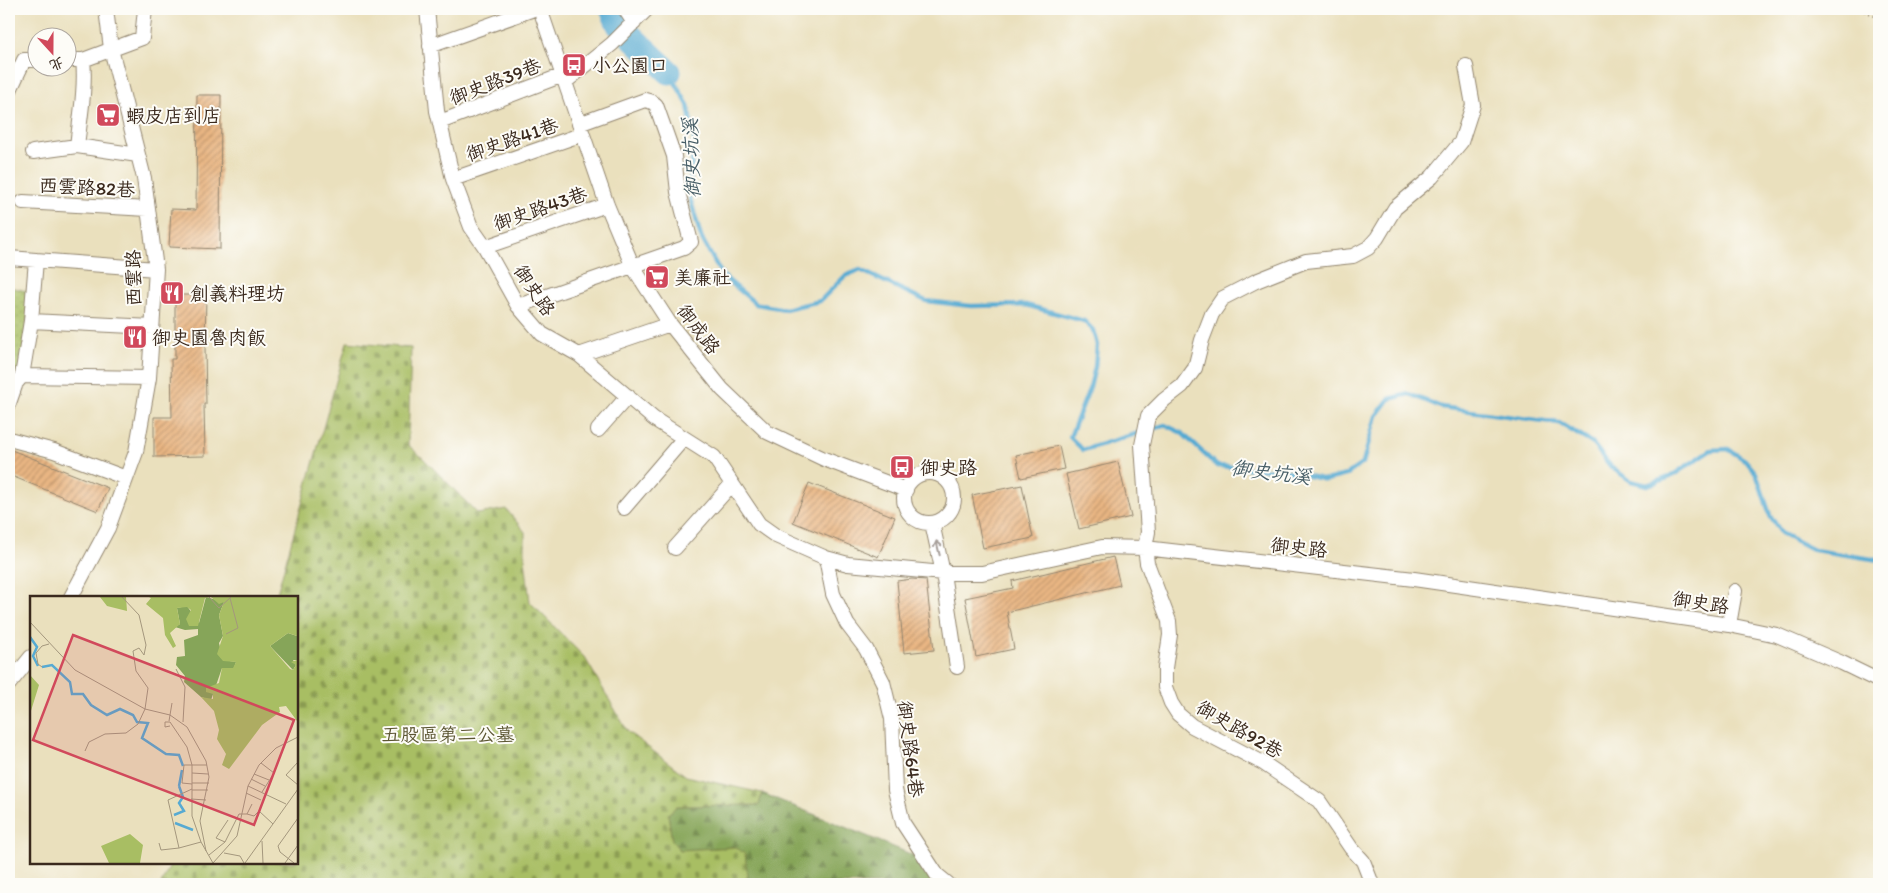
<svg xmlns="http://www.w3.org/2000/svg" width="1888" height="893" viewBox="0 0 1888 893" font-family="Itim,'LXGW WenKai TC',sans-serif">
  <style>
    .grass { fill: url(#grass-dots); stroke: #727440 }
    .forest { fill: url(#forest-firs); stroke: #60683c }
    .cemetery { fill: url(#cemetery-stones); stroke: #727440 }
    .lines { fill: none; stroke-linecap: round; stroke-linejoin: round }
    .stream { stroke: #57aad2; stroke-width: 4.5 }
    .river { stroke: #57aad2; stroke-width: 25 }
    .building { fill: url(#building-hatch) }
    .minor-casing { stroke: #92856e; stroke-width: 16 }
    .path { stroke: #92856e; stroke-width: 2.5; stroke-dasharray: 1 4; stroke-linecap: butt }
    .minor { stroke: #fff; stroke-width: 14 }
    .oneway { stroke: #a79f9a }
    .labels { text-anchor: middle; stroke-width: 4; stroke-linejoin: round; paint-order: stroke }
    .poi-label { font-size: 19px; fill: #3b2a1e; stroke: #fdfcf7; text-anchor: start }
    .street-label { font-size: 19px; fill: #3b2a1e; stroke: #fdfcf7 }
    .park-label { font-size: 19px; fill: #5c5633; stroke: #fdfcf7 }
    .water-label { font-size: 20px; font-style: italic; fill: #465d66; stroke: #fdfcf7 }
    .inset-river { fill: none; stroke: #57aad2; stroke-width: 2.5 }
    .inset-road { fill: none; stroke: #a4977d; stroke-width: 1 }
    .view { fill: #d1495b; fill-opacity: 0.15; stroke: #d1495b; stroke-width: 2.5 }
    .inset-edge { fill: none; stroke: #3b2a1e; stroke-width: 2.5 }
  </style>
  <defs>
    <pattern id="grass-dots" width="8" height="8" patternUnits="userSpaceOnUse" patternTransform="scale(1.25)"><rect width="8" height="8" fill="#a8be63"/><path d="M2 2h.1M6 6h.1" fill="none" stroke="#8a9b51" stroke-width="1.8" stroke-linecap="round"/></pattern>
    <pattern id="forest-firs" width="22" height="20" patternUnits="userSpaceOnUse" patternTransform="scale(1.25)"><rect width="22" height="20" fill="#86a559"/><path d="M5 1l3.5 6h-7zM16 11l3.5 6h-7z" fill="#6f8749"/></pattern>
    <pattern id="cemetery-stones" width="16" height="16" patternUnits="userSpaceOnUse" patternTransform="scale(1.25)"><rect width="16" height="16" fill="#a8be63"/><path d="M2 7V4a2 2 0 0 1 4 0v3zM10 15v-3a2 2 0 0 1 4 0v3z" fill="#8a9b51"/></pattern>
    <pattern id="building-hatch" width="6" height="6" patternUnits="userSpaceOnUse" patternTransform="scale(1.25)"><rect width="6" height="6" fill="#e9b683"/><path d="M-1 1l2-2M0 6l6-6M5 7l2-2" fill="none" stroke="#be946b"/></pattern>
  </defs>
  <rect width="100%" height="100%" fill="#fdfcf7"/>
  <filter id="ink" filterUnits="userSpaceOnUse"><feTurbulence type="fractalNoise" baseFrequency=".02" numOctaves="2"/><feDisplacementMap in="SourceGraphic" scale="10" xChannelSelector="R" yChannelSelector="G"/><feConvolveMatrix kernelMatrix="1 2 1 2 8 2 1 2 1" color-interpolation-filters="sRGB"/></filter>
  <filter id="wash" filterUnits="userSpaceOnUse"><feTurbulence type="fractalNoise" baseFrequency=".0096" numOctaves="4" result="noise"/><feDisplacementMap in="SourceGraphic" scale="20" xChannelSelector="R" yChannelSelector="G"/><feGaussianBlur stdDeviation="1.12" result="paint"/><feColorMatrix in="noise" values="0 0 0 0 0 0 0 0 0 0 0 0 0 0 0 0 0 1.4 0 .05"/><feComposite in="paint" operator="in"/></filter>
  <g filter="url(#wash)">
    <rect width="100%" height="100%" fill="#eae0bd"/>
    <path class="grass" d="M9,287L31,292L20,374L9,398Z"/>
    <path class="forest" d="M762,793L930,862L936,884H741L748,876L735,847L680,850L672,841L668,814L677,806L759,805Z"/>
    <path class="cemetery" d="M347,342L411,348L408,445L425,460L478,514L506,509L525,532V559L530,602L585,658L628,732L686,776L762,793L759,805L677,806L668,814L672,841L680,850L735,847L745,854L748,876L741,884H161L172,862H296V597H276Z"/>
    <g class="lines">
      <path class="stream" d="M669,72L688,105L694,139L689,194L701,237L722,275L756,304L785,309L820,301L845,276L860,270L926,301L971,306L1026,305L1084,321L1093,330L1097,345L1095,367L1090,387L1070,437L1083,450L1165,425L1182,433L1217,466L1287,471L1326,480L1346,475L1363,463L1376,416L1389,399L1409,394L1441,407L1559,423L1592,443L1612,468L1631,481L1647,485L1670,477L1711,450L1728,449L1745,460L1756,473L1770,515L1781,533L1814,550L1879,560"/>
      <path class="river" d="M612,9L619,25L669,72"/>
    </g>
    <g id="blocks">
      <path class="building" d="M197,95H221L220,249L169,247L171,209L196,210Z
        M175,295H206L205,346L206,404H204L205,456L154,457V417H172L171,359H175Z
        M1059,446L1064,469L1021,478L1016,455Z
        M9,449L108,488L98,511L9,475Z
        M1118,462L1131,517L1079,529L1066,474Z
        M809,483L895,517L878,557L793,522Z
        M1022,485L1033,538L983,548L972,495Z
        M1113,557L1120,585L1007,612L1014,649L976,657L965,598L1013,588L1012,581Z
        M912,579L926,580L934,650L904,653L897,581Z"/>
    </g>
  </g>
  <g filter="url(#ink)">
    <use href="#blocks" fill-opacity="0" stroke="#92856e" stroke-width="1"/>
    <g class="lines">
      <defs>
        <path id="minor" d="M427,9L437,111L453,179L471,227L485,247L518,306L542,334L579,355L654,419L714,457L759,524L776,536L826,558L848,564L943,573H982L1102,547L1145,548L1414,579L1729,625L1777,635L1842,663L1879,681
          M540,9L607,205L633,267L670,324L722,389L767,432L824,459L906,490
          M625,9L634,23
          M430,46L534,9
          M68,60H83
          M565,82L612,44L647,9
          M9,92L24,60H38
          M440,122L563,75
          M77,146C80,119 86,86 83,60L142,38L145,9
          M33,152L77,146L138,155
          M453,179L583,134
          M23,202L148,209
          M485,247L607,205
          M9,258L156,269
          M518,306L684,248L691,242L678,192L674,156L656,105L652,102L645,100L579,124
          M31,321L152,327
          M579,355L670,324
          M22,376L149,378
          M9,403L16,383L22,376L31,321L36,260
          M598,430L628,396
          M9,439L54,451L126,478
          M904 498a25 25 0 1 1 50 0a25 25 0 1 1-50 0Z
          M624,508L684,438
          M932,523L943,573L957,667
          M675,548L732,484
          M826,558L833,594L847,624L866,649L883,682L892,719L895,790L903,823L937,875L948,884
          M71,597L108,528L136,452L149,378L156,269L144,178L111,49L106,9
          M1729,625L1735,591
          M9,684L31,657
          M1372,884L1363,861L1351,848L1319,801L1263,763L1192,726L1178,714L1171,703L1165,687V668L1170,635L1169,621L1147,563L1145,548L1148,532L1142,445L1148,416L1164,400L1182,386L1195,368L1202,340L1212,314L1223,298L1256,281L1306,261L1353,256L1368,248L1377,238L1395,208L1432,177L1461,142L1473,105L1466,66"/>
      </defs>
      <use href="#minor" class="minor-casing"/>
      <path class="path" d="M1860,9L1879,18"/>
      <use href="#minor" class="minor"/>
    </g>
    <defs><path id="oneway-shaft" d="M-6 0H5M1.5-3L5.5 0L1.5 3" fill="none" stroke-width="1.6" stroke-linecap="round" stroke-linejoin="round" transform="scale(1.25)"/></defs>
    <use class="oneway" href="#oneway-shaft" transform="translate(938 548) rotate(-103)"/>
  </g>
  <defs>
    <symbol id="bus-square" viewBox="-11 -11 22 22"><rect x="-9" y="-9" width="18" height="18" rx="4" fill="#d1495b" stroke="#fdfcf7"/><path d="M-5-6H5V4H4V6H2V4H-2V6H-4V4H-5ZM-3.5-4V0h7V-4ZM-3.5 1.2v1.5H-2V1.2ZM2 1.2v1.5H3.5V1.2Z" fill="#fff"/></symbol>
    <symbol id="supermarket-square" viewBox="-11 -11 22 22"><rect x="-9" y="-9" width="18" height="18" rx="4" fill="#d1495b" stroke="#fdfcf7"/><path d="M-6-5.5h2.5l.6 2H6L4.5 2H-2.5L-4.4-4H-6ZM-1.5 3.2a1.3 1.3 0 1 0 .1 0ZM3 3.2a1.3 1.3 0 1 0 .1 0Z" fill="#fff"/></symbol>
    <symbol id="restaurant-square" viewBox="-11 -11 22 22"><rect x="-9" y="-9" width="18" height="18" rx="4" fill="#d1495b" stroke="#fdfcf7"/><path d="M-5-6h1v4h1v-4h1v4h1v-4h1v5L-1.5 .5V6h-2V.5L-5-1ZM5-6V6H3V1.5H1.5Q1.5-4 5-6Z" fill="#fff"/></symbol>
  </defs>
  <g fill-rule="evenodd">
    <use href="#bus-square" x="560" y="51" width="28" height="28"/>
    <use href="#supermarket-square" x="94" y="101" width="28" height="28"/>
    <use href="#supermarket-square" x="643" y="263" width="28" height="28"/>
    <use href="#restaurant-square" x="158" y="279" width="28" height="28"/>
    <use href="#restaurant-square" x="121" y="323" width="28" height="28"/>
    <use href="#bus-square" x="888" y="453" width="28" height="28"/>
  </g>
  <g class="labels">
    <g class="poi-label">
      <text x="592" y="72">小公園口</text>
      <text x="126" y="122">蝦皮店到店</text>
      <text x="674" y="284">美廉社</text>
      <text x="190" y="300">創義料理坊</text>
      <text x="152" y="344">御史園魯肉飯</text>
      <text x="920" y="474">御史路</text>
    </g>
    <g class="street-label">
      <text transform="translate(495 81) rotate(-21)" y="7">御史路39巷</text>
      <text transform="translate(512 139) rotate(-19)" y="7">御史路41巷</text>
      <text transform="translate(87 187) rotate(3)" y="7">西雲路82巷</text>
      <text transform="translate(540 208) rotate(-19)" y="7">御史路43巷</text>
      <text transform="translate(133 278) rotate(-91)" y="7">西雲路</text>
      <text transform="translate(535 290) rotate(56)" y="7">御史路</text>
      <text transform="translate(699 329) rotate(53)" y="7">御成路</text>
      <text transform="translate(1299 547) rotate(6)" y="7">御史路</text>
      <text transform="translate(1701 602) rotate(9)" y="7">御史路</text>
      <text transform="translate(1240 729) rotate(30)" y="7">御史路92巷</text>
      <text transform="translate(911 749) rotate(83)" y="7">御史路64巷</text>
    </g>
    <g class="park-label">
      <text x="448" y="741">五股區第二公墓</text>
    </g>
    <g class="water-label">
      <text transform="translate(691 158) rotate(-92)" y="7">御史坑溪</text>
      <text transform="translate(1271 472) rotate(7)" y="7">御史坑溪</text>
    </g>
  </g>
  <g transform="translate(30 596)">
    <rect width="268" height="268" fill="#eae0bd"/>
    <path d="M176,1L194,6L189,19L193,40L189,47L193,64L206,66L204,72H192L181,104L171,101L154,86L155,80L146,69L147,61L155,60L154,44L168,39V33L155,34L145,31L150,28L147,12L157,10L169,27ZM258,37L267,40V64H263L266,69L263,74L240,50Z" fill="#86a559"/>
    <path d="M70,1H96L97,15L77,10ZM119,1H267V40L258,37L240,50L260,73L263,74L266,69L261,66L267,64V125L256,110L249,111L250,116L232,129L199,173L192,169L196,158L187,143L189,134L184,115L171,101L183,103V98L176,96V92L189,87L192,72H203L206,66L193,65L187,58L193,40L189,19L194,6L189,8L181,1L175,2L168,30H159L156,23L161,14L157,11L147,12L150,28L140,37L146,50L143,52L135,39L133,22L116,8L121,2ZM0,79L9,89L0,118ZM100,238L113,249L110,267H79L71,250Z" fill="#a8be63"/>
    <path class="inset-river" d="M0,41L7,51L3,60L8,70M12,71L22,69L40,86L42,98H53L61,109L77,119L90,113L103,119L107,126L118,127L112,142L136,158L149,159L153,170M149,190L152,174M144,219L154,215L149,207L153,201L149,190M145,227L163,234"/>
    <path class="inset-road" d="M179,1L189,12L201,1M0,26L45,74L115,113L140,119L157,131L176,165L179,181L170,225L176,255M196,38L208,32L200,2M12,71L8,68L6,57L12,50L19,48M146,73L155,91L153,126M139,125L142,107M140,130L135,131V126H140L157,151L162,169V220L171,246L183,267M55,155L59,146L75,138L96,137L108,128L115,113L118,92L106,75L103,55L109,52L114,59L116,49L109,19L92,1M268,166L256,179L268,189M231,167L244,177L232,196M162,177L178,178M224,178L239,184M221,183L235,190M162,187H179M162,188L152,187L154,169H177M218,190L256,208M162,193L138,204L149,252L171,246M162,194H178M216,197L231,204M161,203L176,204M217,218L224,220L229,215L243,228M232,245L233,267M195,246L209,218H217L222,208M129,247L131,254L149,252M194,257L210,260L214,267M179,259L195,246L186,242L198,224M183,267L207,240L218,190L229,169L246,152L268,141M215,267L268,193M255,267L268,249M264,267L250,256L248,250L268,222"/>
    <path class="view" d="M43,39L264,124L224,229L3,144Z"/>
    <rect width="268" height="268" class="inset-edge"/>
  </g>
  <rect width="1888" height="893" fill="none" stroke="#fdfcf7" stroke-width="30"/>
  <g transform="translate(52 52) rotate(159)"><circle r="24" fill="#fdfcf7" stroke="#afa8a0"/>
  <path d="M0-4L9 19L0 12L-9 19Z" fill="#d1495b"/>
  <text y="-8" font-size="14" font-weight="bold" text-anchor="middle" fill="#3b2a1e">北</text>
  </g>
</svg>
